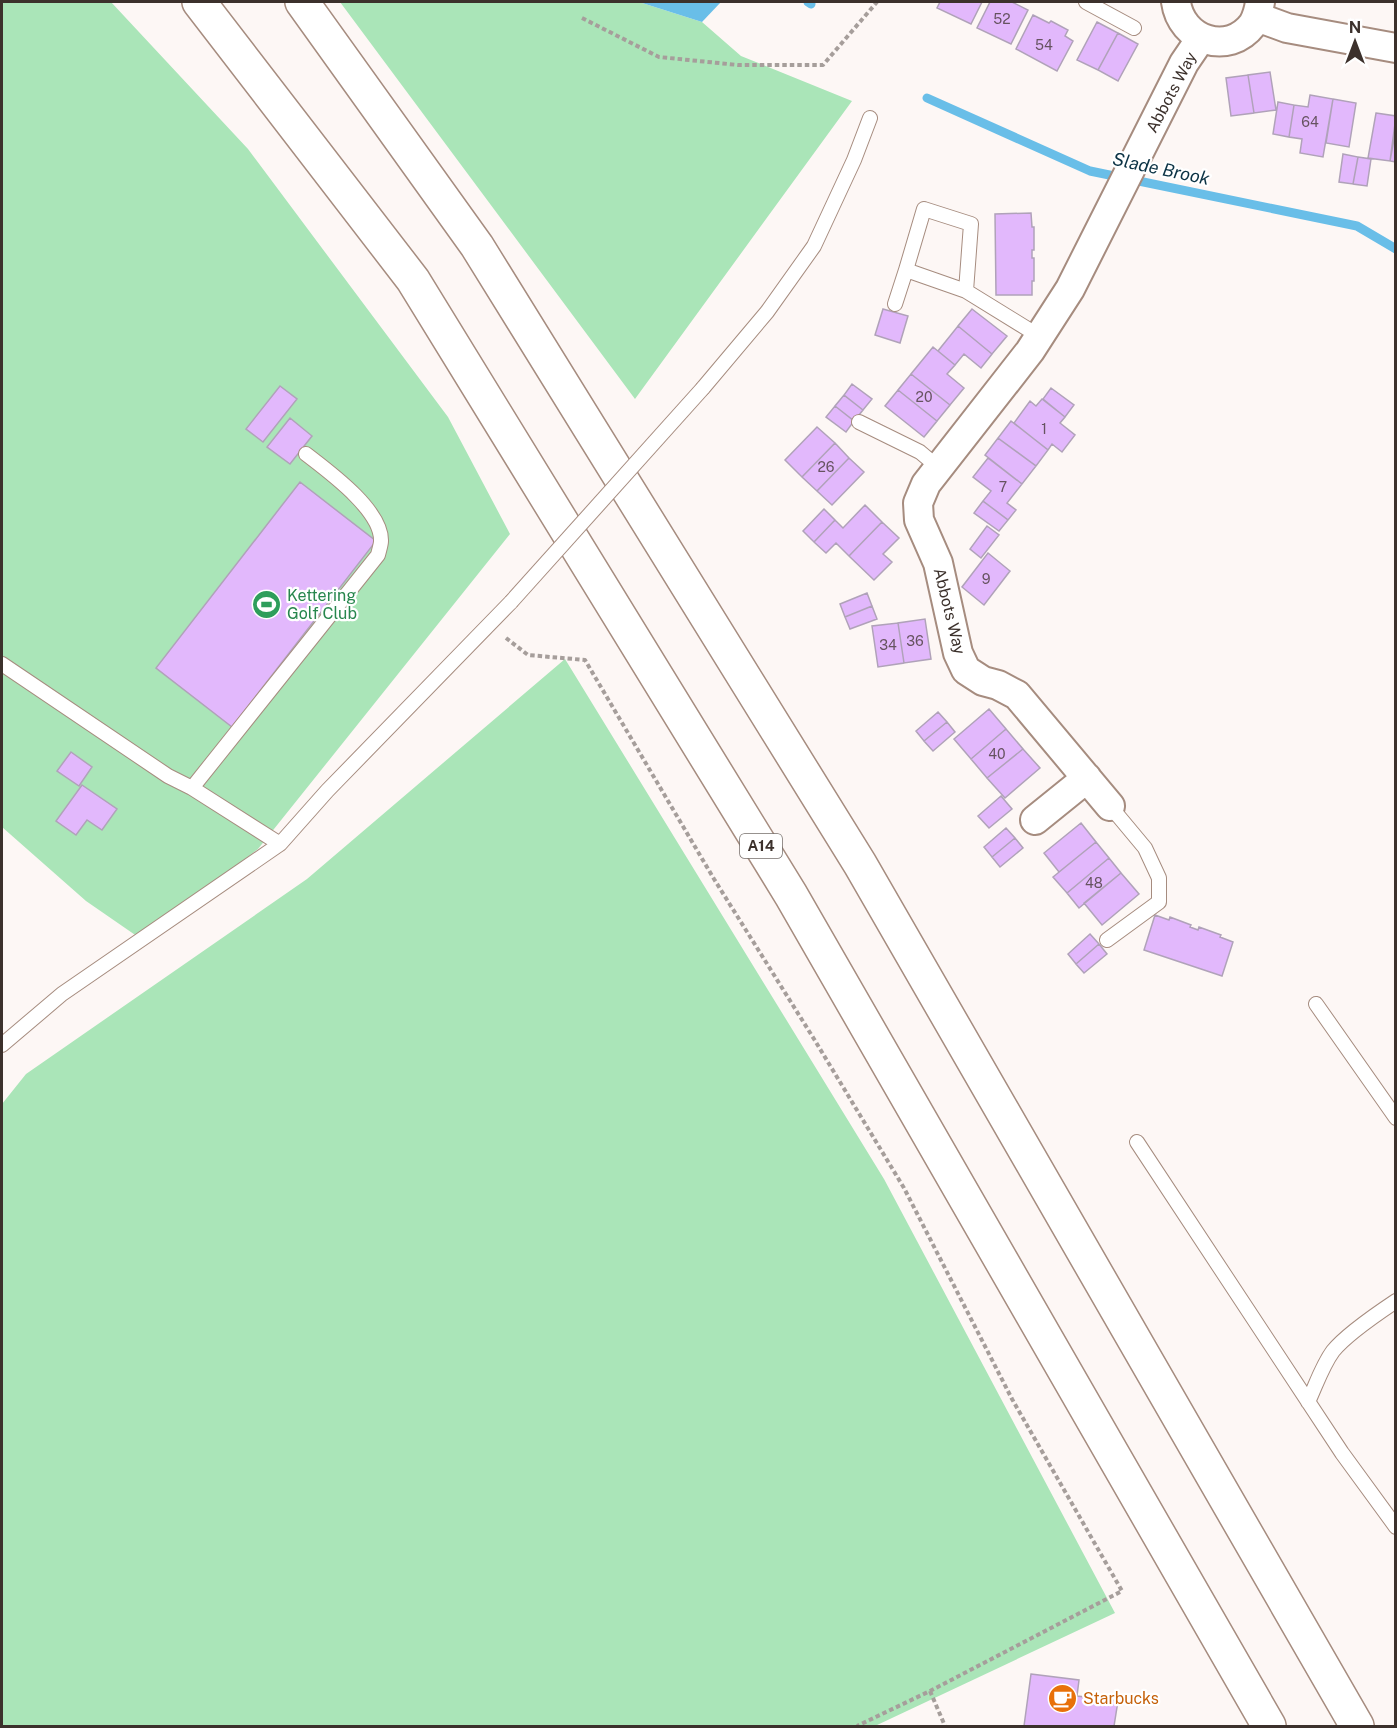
<svg xmlns="http://www.w3.org/2000/svg" width="1397" height="1728" viewBox="0 0 1397 1728" font-family="'Public Sans',sans-serif">
  <style>
    .green { fill: #aae5b8 }
    .water { fill: #69bee8 }
    .lines { fill: none; stroke-linecap: round; stroke-linejoin: round }
    .stream { stroke: #69bee8; stroke-width: 9 }
    .building { fill: #e2b8fc; stroke: #b0a2b9; stroke-width: 1.5 }
    .lane-casing { stroke: #a68c7f; stroke-width: 16 }
    .street-casing { stroke: #a68c7f; stroke-width: 32 }
    .highway-casing { stroke: #a68c7f; stroke-width: 36 }
    .path { stroke: #a69e9b; stroke-width: 4; stroke-dasharray: 4.5 3; stroke-linecap: butt }
    .lane { stroke: #fff; stroke-width: 14 }
    .street { stroke: #fff; stroke-width: 28 }
    .highway { stroke: #fff; stroke-width: 33 }
    .lane-bridge-casing { stroke: #a68c7f; stroke-width: 16; stroke-linecap: butt }
    .lane-bridge { stroke: #fff; stroke-width: 14 }
    .labels { text-anchor: middle; stroke-width: 4.5; stroke-linejoin: round; paint-order: stroke }
    .number-label { font-size: 14px; fill: #665360 }
    .shield { fill: #fff; stroke: #766f6b; stroke-width: 1.5 }
    .shield-label { font-size: 15px; font-weight: bold; fill: #3c312c }
    .street-label { font-size: 16px; fill: #3c312c; stroke: #fff }
    .leisure-label { font-size: 16px; fill: #27864d; stroke: #fff; text-anchor: start }
    .food-label { font-size: 16px; fill: #c56008; stroke: #fff; text-anchor: start }
    .water-label { font-size: 18px; font-style: italic; fill: #0c3345; stroke: #fff }
  </style>
  <rect width="100%" height="100%" fill="#fdf7f5"/>
  <path class="green" d="M2,2H111L248,149L448,417L510,534L258,849L141,939L86,901L2,827Z
    M340,2H639L702,22L741,56L852,101L635,399Z
    M565,659L884,1179L1115,1613L875,1726H2V1104L26,1074L307,879Z"/>
  <path class="water" d="M639,2H721L702,22Z"/>
  <g class="lines">
    <path class="stream" d="M808,2L811,4
      M927,98L1090,171L1357,226L1396,249"/>
  </g>
  <path class="building" d="M940,2H982L971,24L937,8Z
    M990,2H1012L1028,10L1011,44L977,28Z
    M1033,15L1049,23L1051,21L1068,30L1065,36L1073,41L1057,71L1016,49Z
    M1097,22L1118,33L1098,70L1077,60Z
    M1118,33L1138,44L1118,81L1098,70Z
    M1270,72L1276,110L1254,113L1248,75Z
    M1248,75L1254,113L1231,116L1226,78Z
    M1310,95L1333,99L1323,157L1300,153L1302,139L1289,137L1294,105L1308,107Z
    M1333,99L1356,103L1349,147L1326,143Z
    M1278,102L1294,105L1289,137L1273,134Z
    M1376,113L1396,116L1390,161L1368,158Z
    M1396,128V162L1390,161Z
    M1343,154L1358,157L1353,184L1339,182Z
    M1358,157L1371,159L1367,186L1353,184Z
    M1031,213L1032,227H1034V250H1032V258H1034V281H1032V295H996L995,214Z
    M883,309L908,316L900,343L875,335Z
    M972,309L1007,336L992,354L958,326Z
    M958,326L992,354L981,368L964,354L955,365L938,351Z
    M933,347L955,365L947,374L964,388L950,405L911,374Z
    M911,374L950,405L937,421L898,390Z
    M852,384L872,399L863,410L844,395Z
    M280,386L297,399L263,442L246,429Z
    M1051,388L1074,405L1065,417L1043,399Z
    M898,390L937,421L924,437L885,406Z
    M844,395L863,410L854,421L835,406Z
    M1042,399L1065,417L1060,423L1075,435L1062,452L1052,444L1048,450L1014,423L1030,401L1036,406Z
    M835,406L854,421L846,432L826,417Z
    M290,418L312,436L290,464L267,447Z
    M1011,421L1048,450L1036,466L998,438Z
    M817,427L835,443L802,477L785,460Z
    M998,438L1036,466L1022,484L985,455Z
    M835,443L849,458L817,491L802,477Z
    M849,458L864,472L832,505L817,491Z
    M988,458L1022,484L1007,503L1016,510L1008,520L983,501L991,491L973,477Z
    M300,482L376,541L232,727L156,668Z
    M983,501L1008,520L999,531L974,513Z
    M865,505L882,522L849,556L836,543L826,553L814,542L835,520L843,528Z
    M824,509L835,520L814,542L803,531Z
    M882,522L899,538L883,554L892,562L874,580L849,556Z
    M987,526L999,535L981,558L970,549Z
    M988,553L1010,571L984,605L962,587Z
    M867,593L872,606L845,617L840,604Z
    M872,606L877,619L850,629L845,617Z
    M925,619L931,659L904,663L898,623Z
    M898,623L904,663L878,667L872,626Z
    M989,709L1006,729L971,759L954,739Z
    M938,712L947,722L924,741L916,731Z
    M947,722L955,732L933,751L924,741Z
    M1006,729L1023,749L987,778L971,759Z
    M1023,749L1040,768L1005,798L987,778Z
    M71,752L92,767L79,786L57,771Z
    M82,785L117,809L102,830L87,820L76,835L56,821Z
    M1001,796L1012,809L989,828L978,816Z
    M1081,823L1096,842L1059,872L1044,853Z
    M1006,828L1015,838L992,857L984,847Z
    M1015,838L1023,848L1000,867L992,857Z
    M1096,842L1109,858L1067,893L1053,877Z
    M1109,858L1121,873L1079,908L1067,893Z
    M1121,873L1139,894L1102,925L1084,903Z
    M1155,915L1169,920L1170,917L1191,925L1190,927L1198,930L1199,927L1221,935L1220,937L1233,942L1222,976L1144,950Z
    M1090,934L1099,944L1076,964L1068,954Z
    M1099,944L1107,954L1084,973L1076,964Z
    M1031,1674L1079,1680L1077,1696L1118,1701L1114,1726H1024Z"/>
  <g class="lines">
    <defs>
      <path id="lane" d="M1086,2L1134,28
        M906,270L924,209L971,224L966,291
        M895,304L906,270L966,291L1039,336
        M703,388L767,312L814,246L854,160L870,118
        M859,422L920,452L939,468
        M2,664L168,776L192,788L280,844
        M192,788L378,555C379,550 381,545 381,541C382,510 328,471 306,454
        M1107,940L1159,902V878L1145,848L1110,806
        M1316,1004L1396,1118
        M2,1045L62,994L280,844L327,791L511,602
        M1137,1142L1342,1453L1396,1527
        M1308,1402C1316,1385 1322,1366 1333,1351C1346,1335 1378,1313 1396,1301"/>
      <path id="street" d="M1176,2C1181,40 1228,57 1253,24C1257,17 1259,9 1260,2
        M1257,17L1287,28L1396,48
        M1110,806L1017,695L998,685L983,681L966,670L958,653L938,563L919,520L918,503L926,484L1030,351L1070,289L1184,63L1201,38
        M1035,820L1087,778"/>
      <path id="highway" d="M199,2L413,280L791,895L1269,1726
        M302,2L477,246L860,864L1357,1726"/>
    </defs>
    <use href="#lane" class="lane-casing"/>
    <use href="#street" class="street-casing"/>
    <use href="#highway" class="highway-casing"/>
    <path class="path" d="M582,18L659,57L738,65H823L877,2
      M506,638L528,655L585,660L714,879L814,1039L904,1188L1012,1399L1122,1591L930,1691L857,1726
      M930,1691L945,1726"/>
    <use href="#lane" class="lane"/>
    <use href="#street" class="street"/>
    <use href="#highway" class="highway"/>
    <defs>
      <path id="lane-bridge" d="M511,602L703,388"/>
    </defs>
    <use href="#lane-bridge" class="lane-bridge-casing"/>
    <use href="#lane-bridge" class="lane-bridge"/>
  </g>
  <defs>
    <symbol id="stadium-disc" viewBox="-11 -11 22 22"><circle r="9.5" fill="#2e9e5b" stroke="#fff"/><path d="M0-5a6.5 5 0 1 0 0 10a6.5 5 0 1 0 0-10ZM-3.5-1.8h7v3.6h-7Z" fill="#fff"/></symbol>
    <symbol id="cafe-disc" viewBox="-11 -11 22 22"><circle r="9.5" fill="#e8710a" stroke="#fff"/><path d="M-5.5-4.5H6V0H3Q3 3.5 0 3.5H-2.5Q-5.5 3.5-5.5 0ZM3-3.2v2h1.7v-2ZM-6 4.5H4V6H-6Z" fill="#fff"/></symbol>
  </defs>
  <g fill-rule="evenodd">
    <use href="#stadium-disc" x="250" y="588" width="33" height="33"/>
    <use href="#cafe-disc" x="1046" y="1682" width="33" height="33"/>
  </g>
  <g class="labels">
    <g class="number-label">
      <text x="1002" y="24">52</text>
      <text x="1044" y="50">54</text>
      <text x="1310" y="127">64</text>
      <text x="924" y="402">20</text>
      <text x="1044" y="434">1</text>
      <text x="826" y="472">26</text>
      <text x="1003" y="492">7</text>
      <text x="986" y="584">9</text>
      <text x="915" y="646">36</text>
      <text x="888" y="650">34</text>
      <text x="997" y="759">40</text>
      <text x="1094" y="888">48</text>
    </g>
    <rect class="shield" x="740" y="834" width="42" height="24" rx="4.5"/>
    <g class="shield-label">
      <text x="761" y="851">A14</text>
    </g>
    <g class="street-label">
      <text transform="translate(1171 92) rotate(-62)" y="6">Abbots Way</text>
      <text transform="translate(950 611) rotate(76)" y="6">Abbots Way</text>
    </g>
    <g class="leisure-label">
      <text x="287" y="601">Kettering<tspan x="287" dy="18">Golf Club</tspan></text>
    </g>
    <g class="food-label">
      <text x="1083" y="1704">Starbucks</text>
    </g>
    <g class="water-label">
      <text transform="translate(1161 169) rotate(12)" y="6">Slade Brook</text>
    </g>
  </g>
  <rect width="1397" height="1728" fill="none" stroke="#3c312c" stroke-width="6"/>
  <g transform="translate(1355 42)" stroke="#ffffff" stroke-width="4.5" paint-order="stroke">
  <path d="M0-4.5L10 22L0 15L-10 22Z" fill="#3c312c"/>
  <text y="-9" font-size="16" font-weight="bold" text-anchor="middle" fill="#3c312c">N</text>
  </g>
</svg>
